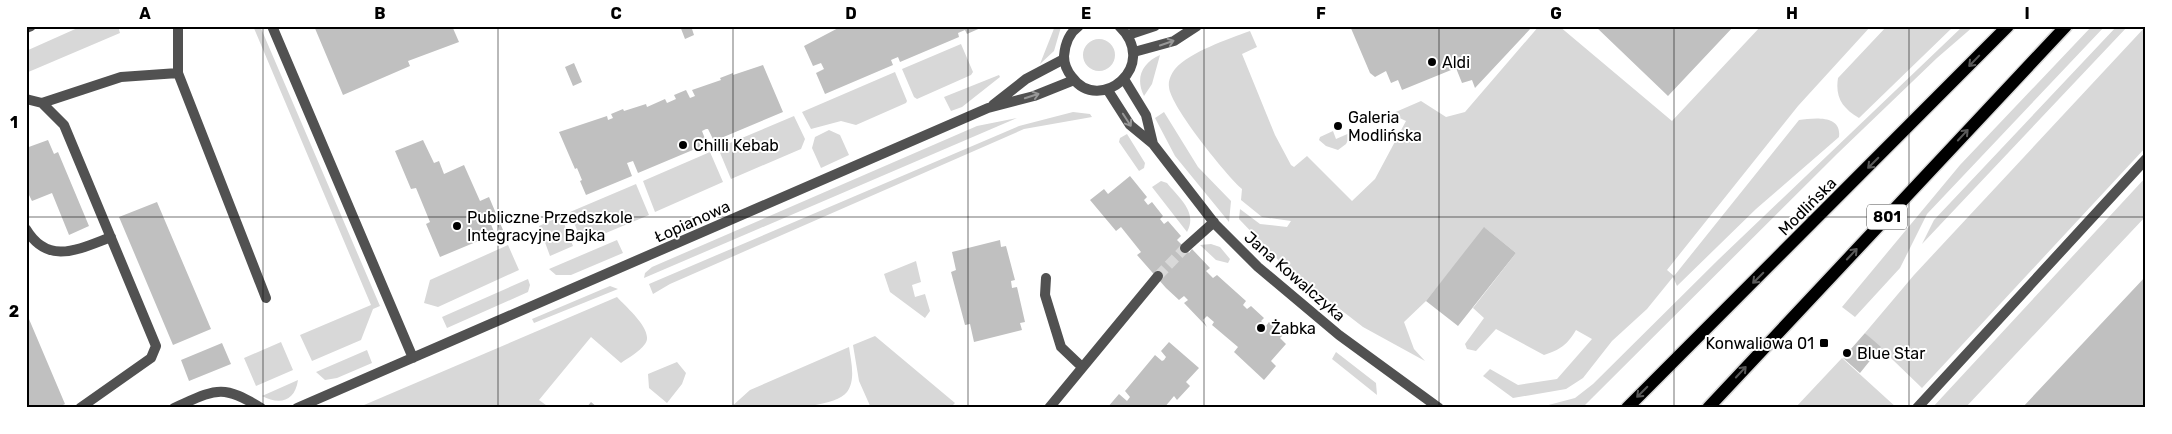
<svg xmlns="http://www.w3.org/2000/svg" width="2172" height="434" viewBox="0 0 2172 434" font-family="Rubik,sans-serif">
  <style>
    .green { fill: #d8d8d8 }
    .building { fill: #c0c0c0 }
    .lines { fill: none; stroke-linecap: round; stroke-linejoin: round }
    .minor-tunnel { stroke: #d9d9d9; stroke-width: 10; stroke-dasharray: 10 5; stroke-linecap: butt }
    .primary-casing { stroke: #dbdbdb; stroke-width: 15 }
    .service { stroke: #515151; stroke-width: 10 }
    .minor { stroke: #515151; stroke-width: 10 }
    .primary { stroke: #000; stroke-width: 12 }
    .oneway { stroke: #979797 }
    .oneway2 { stroke: #595959 }
    .grid { fill: none; stroke: #000; stroke-width: 1; stroke-opacity: 0.55 }
    .poi-dot { fill: #000; stroke: #fff; stroke-width: 2 }
    .labels { text-anchor: middle; stroke-width: 4; stroke-linejoin: round; paint-order: stroke }
    .shield { fill: #fff; stroke: #4c4c4c; stroke-width: 1 }
    .shield-label { font-size: 15px; font-weight: bold; fill: #000 }
    .poi-label { font-size: 16px; fill: #000; stroke: #fff; text-anchor: start }
    .street-label { font-size: 16px; fill: #000; stroke: #fff }
    .neatline { fill: none; stroke: #000; stroke-width: 2 }
    .grid-label { font-size: 16px; text-anchor: middle; font-weight: bold; fill: #000 }
  </style>
  <rect width="100%" height="100%" fill="#fff"/>
  <path class="green" d="M82,26H118L120,33L26,73V51Z
    M253,26H260L380,306L373,309L361,340L312,361L300,335L371,305Z
    M1055,26L1061,27L1054,51L1040,64Z
    M1539,26H1559L1672,121L1761,26H1871L1798,106L1667,270L1674,276L1799,120C1813,118 1842,114 1839,137L1756,209L1677,286L1673,277L1647,309L1612,341L1583,378L1566,389L1513,398L1483,376L1490,369L1518,385L1557,379L1592,339L1576,330C1567,345 1560,350 1544,355L1496,329L1476,351L1467,349L1465,344L1484,318L1473,308L1516,253L1485,228L1426,301L1404,322L1414,349L1425,361L1363,327L1283,265L1239,219L1240,209L1260,224L1287,227L1291,221L1262,217L1241,200L1242,189C1227,176 1170,106 1169,87C1168,81 1171,74 1175,69C1190,52 1228,39 1250,31L1257,47L1242,54L1275,135L1291,165L1294,167L1307,156L1352,201L1375,179L1406,121L1391,114L1421,101L1446,117L1465,112Z
    M1887,26H1954L1859,118C1842,108 1835,97 1838,78Z
    M1963,26H1974L1937,58L1838,153L1582,408H1537L1575,398L1593,384L1719,259Z
    M2092,26H2105L1927,214L1900,268L1855,317L1842,307L1960,165Z
    M2117,26H2128L1922,244L1934,220Z
    M2146,26V147L1922,388L1865,333L1914,275Z
    M1083 55a16 16 0 1 1 32 0a16 16 0 1 1-32 0Z
    M961,44L973,72L971,75L917,99L914,97L902,69Z
    M1160,55L1152,84L1144,96C1135,78 1142,63 1160,55Z
    M895,72L907,101L906,103L856,125L841,121L811,129L802,112Z
    M999,75L1000,77L962,107L951,111L944,97Z
    M1073,112L1090,114L1092,117L1024,129L670,284L653,294L649,284L1019,126Z
    M1164,112L1198,167L1231,201L1229,222L1175,156L1155,118Z
    M794,116L805,139L801,149L731,179L718,148Z
    M1017,118L644,278L645,273L652,267L977,126Z
    M829,130L840,135L849,155L821,168L812,148L815,137Z
    M1333,131L1336,139L1352,132L1346,144L1338,150L1326,146L1319,140L1320,137Z
    M1127,134L1145,163L1144,168L1139,171L1119,142L1120,138Z
    M710,152L723,182L655,212L643,181Z
    M2146,177V216L1965,408H1932Z
    M1161,181L1167,183C1179,198 1198,212 1187,232L1152,187Z
    M636,184L649,215L582,243L570,212Z
    M561,216L573,246L550,256L539,226Z
    M617,240L623,253L571,275H556L549,269Z
    M1211,244L1220,247L1230,259L1228,263L1216,260L1200,245Z
    M508,245L519,270L438,307L424,303L430,280Z
    M916,261L921,282L912,285L915,297L925,294L930,311L925,318L890,292L884,274Z
    M528,279L530,285L528,292L447,328L442,317Z
    M610,286L618,289L534,323L532,319Z
    M617,297C626,307 655,331 645,344C639,352 628,358 621,363L591,337L539,400L550,408H357Z
    M875,336L955,403L950,408H871L859,381L853,345Z
    M281,342L293,370L256,386L244,358Z
    M849,347C851,361 856,380 847,392C831,412 754,408 730,408L750,390Z
    M367,350L372,363L337,378L325,380L316,372Z
    M1336,352L1376,383L1377,395L1332,359Z
    M1842,358L1897,408H1795Z
    M677,362L686,373L682,384L667,403L649,388L648,374Z
    M298,380C295,402 279,405 262,396Z"/>
  <path class="building" d="M314,26H452L459,42L408,61L410,66L343,95Z
    M680,26H691L694,35L685,39Z
    M842,26H985L967,34L965,30L958,33L959,37L900,62L898,57L891,60L893,65L825,94L816,73L824,69L821,63L813,66L804,46Z
    M1350,26H1533L1475,88L1472,80L1462,83L1456,68L1402,90L1398,80L1391,83L1386,71L1375,77L1370,73Z
    M1595,26H1734L1668,96Z
    M574,63L582,82L573,86L565,67Z
    M763,65L783,112L714,141L708,129H706L702,131L707,144L638,173L633,161L627,163L632,176L586,195L580,181L582,180L577,168L575,169L559,132L607,116L608,120L613,118L611,114L623,109L624,111L646,104L647,107L665,99L667,103L676,99L674,95L686,90L690,98L695,96L692,90L721,80L720,78L733,73V75Z
    M48,140L54,154L58,152L89,226L69,235L52,193L32,201L26,189V148Z
    M423,140L434,163L439,161L444,174L464,165L480,201L489,197L503,230L500,232L496,220L490,222L495,234L440,257L426,224L430,222L416,188L411,189L395,151Z
    M1130,176L1147,197L1144,200L1148,205L1152,202L1163,216L1160,219L1164,224L1168,221L1181,236L1177,240L1185,248L1189,253L1192,249L1210,268L1206,271L1213,278L1217,275L1246,301L1243,305L1247,309L1251,306L1264,318L1261,321L1266,326L1269,322L1283,335L1280,338L1286,344L1271,361L1276,366L1264,380L1234,352L1238,347L1212,325L1214,322L1207,316L1203,320L1207,327L1184,303L1188,300L1184,296L1179,300L1166,288L1137,255L1141,252L1121,227L1116,231L1090,200L1104,189L1108,194Z
    M157,202L211,329L173,345L119,217Z
    M1484,227L1516,253L1458,326L1426,301Z
    M1000,240L1001,247L1006,246L1015,280L1011,281L1012,288L1017,287L1025,322L1020,323L1022,330L974,342L970,324L965,325L951,272L956,270L952,252Z
    M2146,276V408H2022Z
    M26,312L65,404L57,408H26Z
    M1865,333L1881,347L1860,373L1843,358Z
    M1169,342L1199,368L1186,382L1190,386L1177,400L1174,396L1164,408H1107L1119,394L1127,401L1130,397L1125,391L1155,355L1162,361L1164,360L1166,357L1161,351Z
    M222,343L231,364L189,381L181,360Z
    M591,402L598,408H586Z"/>
  <g class="lines">
    <path class="minor-tunnel" d="M1158,276L1185,248"/>
    <defs>
      <path id="primary" d="M1627,408L2008,26
        M1708,408L2066,26"/>
    </defs>
    <use href="#primary" class="primary-casing"/>
    <path class="service" d="M178,26V73L266,298
      M26,28L31,26
      M26,99L42,103L64,125L156,346L151,358L80,408
      M42,103L121,77L178,73
      M26,229C48,266 79,249 111,237"/>
    <path class="minor" d="M272,26L413,358
      M1079,26C1069,33 1065,44 1064,56C1064,64 1067,71 1072,77C1099,115 1161,66 1119,26
      M1128,35L1155,26
      M1134,52L1174,41L1197,26
      M1124,79L1146,115L1153,144
      M1107,89L1130,125L1153,144L1215,224L1258,267L1339,335L1439,408
      M993,105L1026,79L1064,59
      M1185,248L1214,222
      M1046,278L1045,295L1061,347L1082,367
      M174,408C215,390 221,383 261,408
      M297,408L988,108L1034,96L1074,80
      M1049,408L1158,276
      M1917,408L2146,159"/>
    <use href="#primary" class="primary"/>
  </g>
  <defs><path id="oneway-shaft" d="M-6 0H5M1.5-3L5.5 0L1.5 3" fill="none" stroke-width="1.6" stroke-linecap="round" stroke-linejoin="round" transform="scale(1.25)"/></defs>
  <g class="oneway">
    <use href="#oneway-shaft" transform="translate(1167 43) rotate(-19)"/>
    <use href="#oneway-shaft" transform="translate(1032 96) rotate(-18)"/>
    <use href="#oneway-shaft" transform="translate(1127 120) rotate(57)"/>
  </g>
  <g class="oneway2">
    <use href="#oneway-shaft" transform="translate(1974 61) rotate(134)"/>
    <use href="#oneway-shaft" transform="translate(1963 135) rotate(-47)"/>
    <use href="#oneway-shaft" transform="translate(1873 163) rotate(135)"/>
    <use href="#oneway-shaft" transform="translate(1852 254) rotate(-47)"/>
    <use href="#oneway-shaft" transform="translate(1758 278) rotate(135)"/>
    <use href="#oneway-shaft" transform="translate(1741 372) rotate(-47)"/>
    <use href="#oneway-shaft" transform="translate(1642 392) rotate(135)"/>
  </g>
  <path class="grid" d="M263,26V408M498,26V408M733,26V408M968,26V408M1204,26V408M1439,26V408M1674,26V408M1909,26V408M26,217H2146"/>
  <g class="poi-dot">
    <circle cx="1432" cy="62" r="5"/>
    <circle cx="1338" cy="126" r="5"/>
    <circle cx="683" cy="145" r="5"/>
    <circle cx="457" cy="226" r="5"/>
    <circle cx="1261" cy="328" r="5"/>
    <rect x="1819" y="338" width="10" height="10" rx="2.5"/>
    <circle cx="1847" cy="353" r="5"/>
  </g>
  <g class="labels">
    <rect class="shield" x="1867" y="204.5" width="40" height="25" rx="4"/>
    <g class="shield-label">
      <text x="1887" y="222">801</text>
    </g>
    <g class="poi-label">
      <text x="1442" y="68">Aldi</text>
      <text x="1348" y="123">Galeria<tspan x="1348" dy="18">Modlińska</tspan></text>
      <text x="693" y="151">Chilli Kebab</text>
      <text x="467" y="223">Publiczne Przedszkole<tspan x="467" dy="18">Integracyjne Bajka</tspan></text>
      <text x="1271" y="334">Żabka</text>
      <text x="1814" y="349" text-anchor="end">Konwaliowa 01</text>
      <text x="1857" y="359">Blue Star</text>
    </g>
    <g class="street-label">
      <text transform="translate(1807 206) rotate(-45)" y="6">Modlińska</text>
      <text transform="translate(692 221) rotate(-24)" y="6">Łopianowa</text>
      <text transform="translate(1295 276) rotate(41)" y="6">Jana Kowalczyka</text>
    </g>
  </g>
  <rect width="2172" height="434" fill="none" stroke="#ffffff" stroke-width="55"/>
  <rect x="28" y="28" width="2116" height="378" class="neatline"/>
  <g class="grid-label">
    <text x="145" y="19">A</text>
    <text x="380" y="19">B</text>
    <text x="616" y="19">C</text>
    <text x="851" y="19">D</text>
    <text x="1086" y="19">E</text>
    <text x="1321" y="19">F</text>
    <text x="1556" y="19">G</text>
    <text x="1792" y="19">H</text>
    <text x="2027" y="19">I</text>
    <text x="14" y="128">1</text>
    <text x="14" y="317">2</text>
  </g>
</svg>
